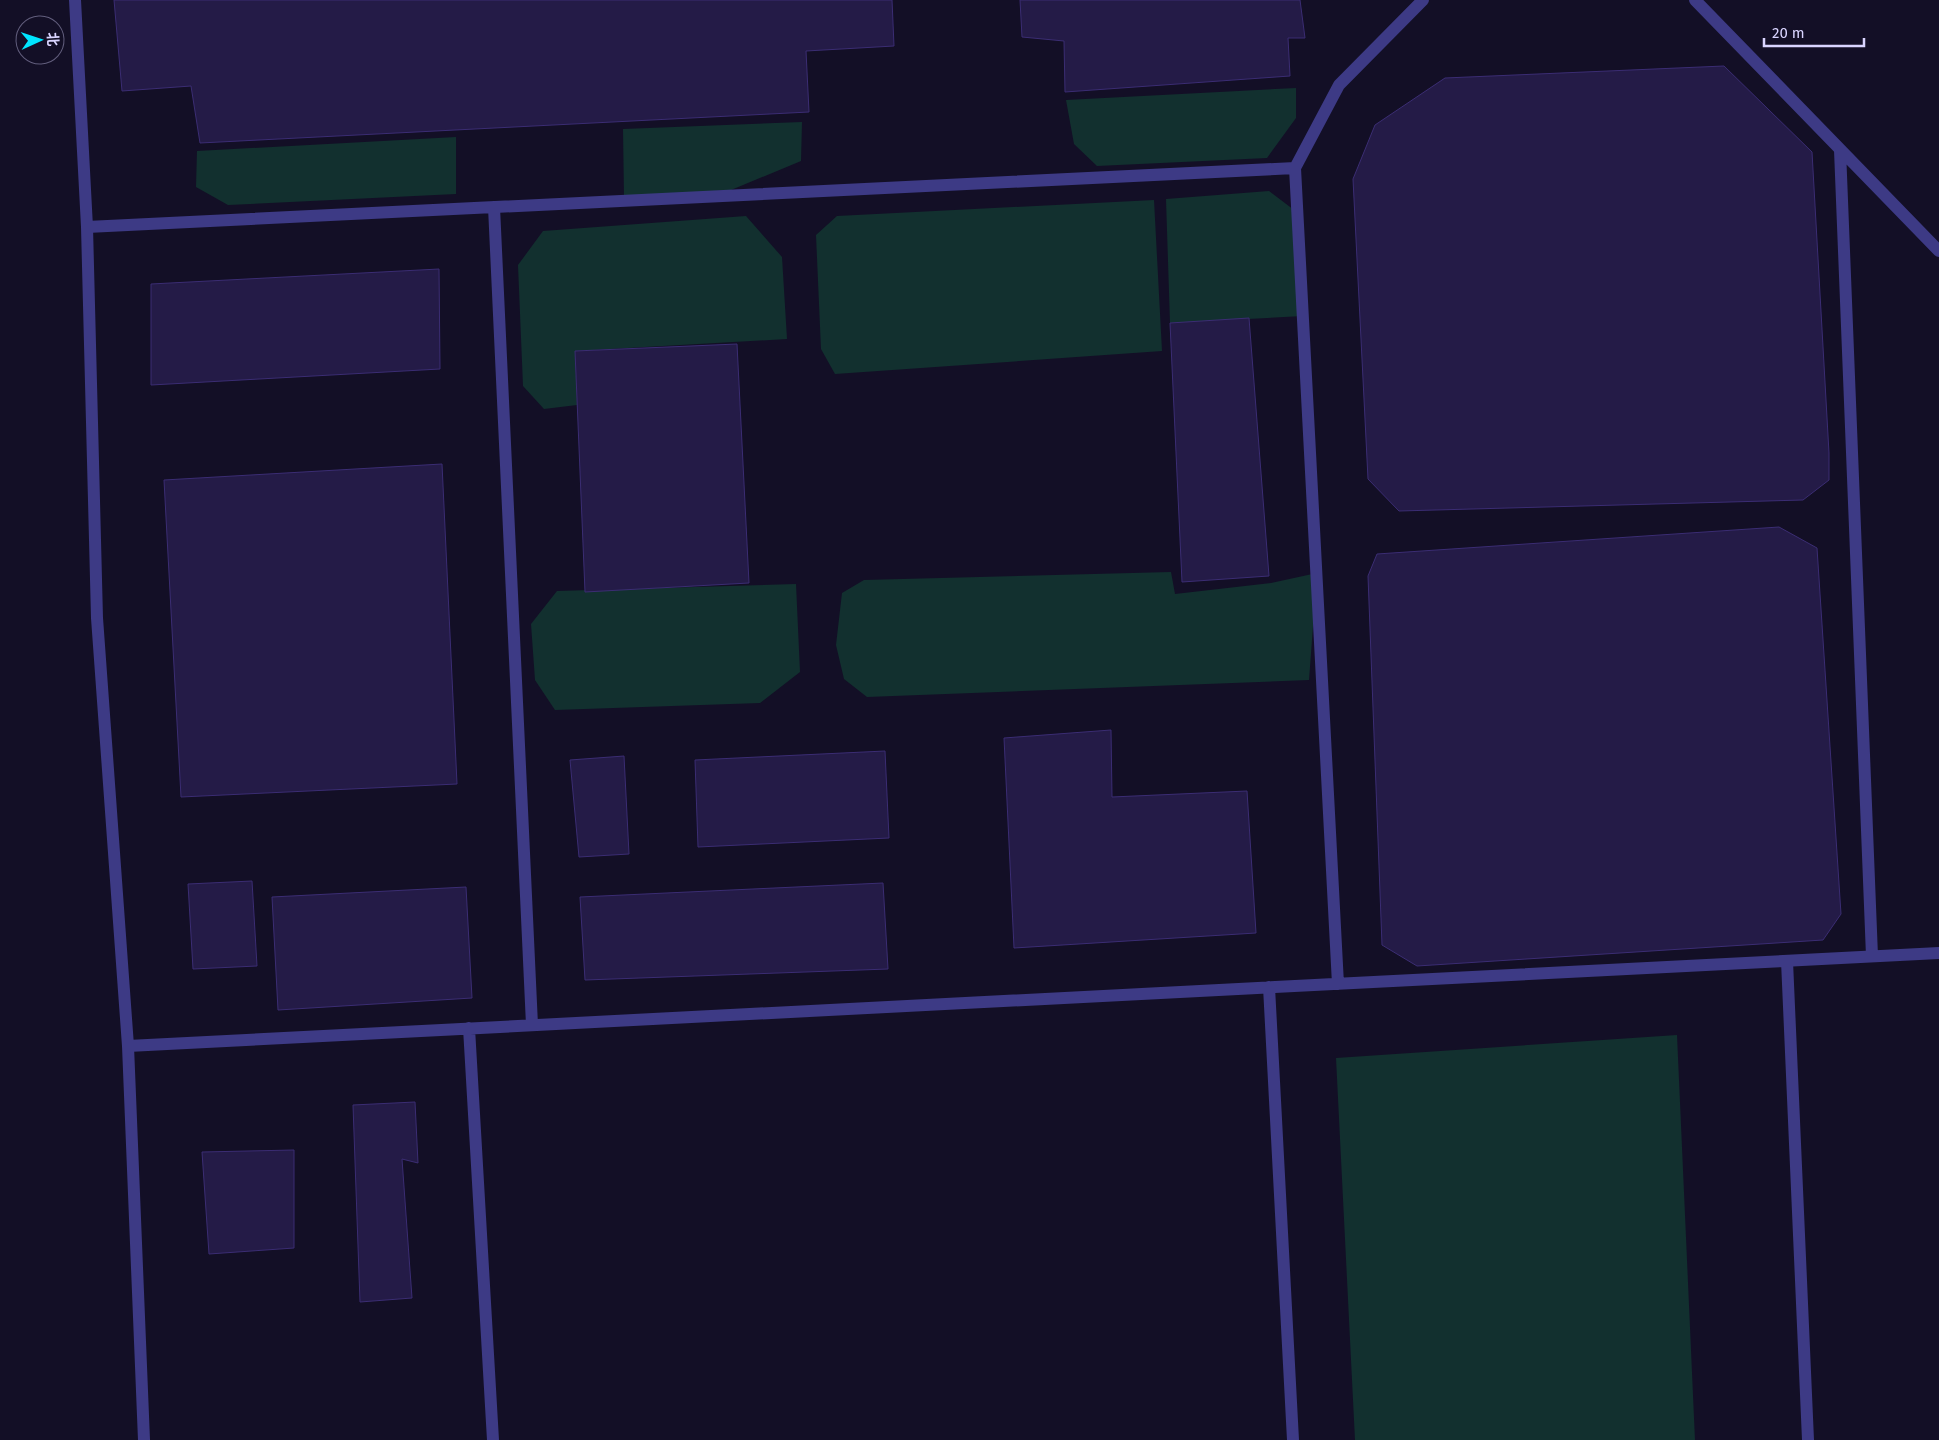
<svg xmlns="http://www.w3.org/2000/svg" width="1939" height="1440" viewBox="0 0 1939 1440" font-family="'Fira Sans','Noto Sans SC',sans-serif">
  <style>
    .green { fill: #12302f }
    .building { fill: #241b47; stroke: #3b2d73 }
    .lines { fill: none; stroke-linecap: round; stroke-linejoin: round }
    .minor { stroke: #3d3a85; stroke-width: 12 }
  </style>
  <rect width="100%" height="100%" fill="#130f26"/>
  <path class="green" d="M1296,88V118L1267,158L1097,166L1074,144L1066,100Z
    M802,122L801,161L731,190L624,197L623,129Z
    M456,137V194L228,205L196,187L197,151Z
    M1269,191L1298,213L1303,316L1170,323L1166,199Z
    M1154,200L1162,351L835,374L821,349L816,235L837,216Z
    M746,216L782,257L787,339L575,351L577,405L544,409L523,386L518,265L543,231Z
    M1171,572L1175,594L1271,583L1317,573L1309,680L867,697L844,679L836,645L842,593L864,580Z
    M796,584L800,672L760,703L555,710L535,680L531,624L557,591Z
    M1677,1035L1695,1440H1355L1336,1058Z"/>
  <path class="building" d="M114,0H892L894,46L806,51L809,112L200,143L191,86L122,91Z
    M1020,0H1300L1305,38H1288L1290,76L1065,92L1064,41L1022,37Z
    M1724,66L1812,152L1829,453V480L1803,500L1399,511L1368,479L1353,179L1375,125L1445,78Z
    M439,269L440,369L151,385V284Z
    M1249,318L1269,576L1182,582L1170,323Z
    M737,344L749,583L585,592L575,351Z
    M442,464L457,784L181,797L164,480Z
    M1779,527L1817,548L1841,914L1823,940L1417,966L1382,945L1368,576L1377,554Z
    M1111,730L1112,797L1247,791L1256,933L1014,948L1004,738Z
    M885,751L889,838L698,847L695,760Z
    M624,756L629,854L579,857L570,760Z
    M252,881L257,966L193,969L188,884Z
    M883,883L888,969L585,980L580,897Z
    M466,887L472,998L278,1010L272,897Z
    M415,1102L418,1163L402,1159L412,1298L360,1302L353,1105Z
    M294,1150V1248L209,1254L202,1152Z"/>
  <g class="lines">
    <path class="minor" d="M75,0L87,227L97,618L128,1046L144,1440
      M1695,0L1939,251
      M1840,150L1872,956
      M494,207L532,1025
      M87,227L1295,168
      M1787,961L1808,1440
      M1338,984L1295,168L1339,85L1423,0
      M1269,987L1293,1440
      M469,1028L493,1440
      M128,1046L1939,953"/>
  </g>
  <g transform="translate(40 40) rotate(87)"><circle r="24" fill="#130f26" stroke="#625e7d"/>
  <path d="M0-4L9 19L0 12L-9 19Z" fill="#00e5ff"/>
  <text y="-8" font-size="14" font-weight="bold" text-anchor="middle" fill="#d9d4ff">北</text>
  </g>
  <path d="M1764 38v8h100v-8" fill="none" stroke="#d9d4ff" stroke-width="2.5"/>
  <text x="1772" y="38" font-size="15" fill="#d9d4ff" stroke="#130f26" stroke-width="4" paint-order="stroke">20 m</text>
</svg>
